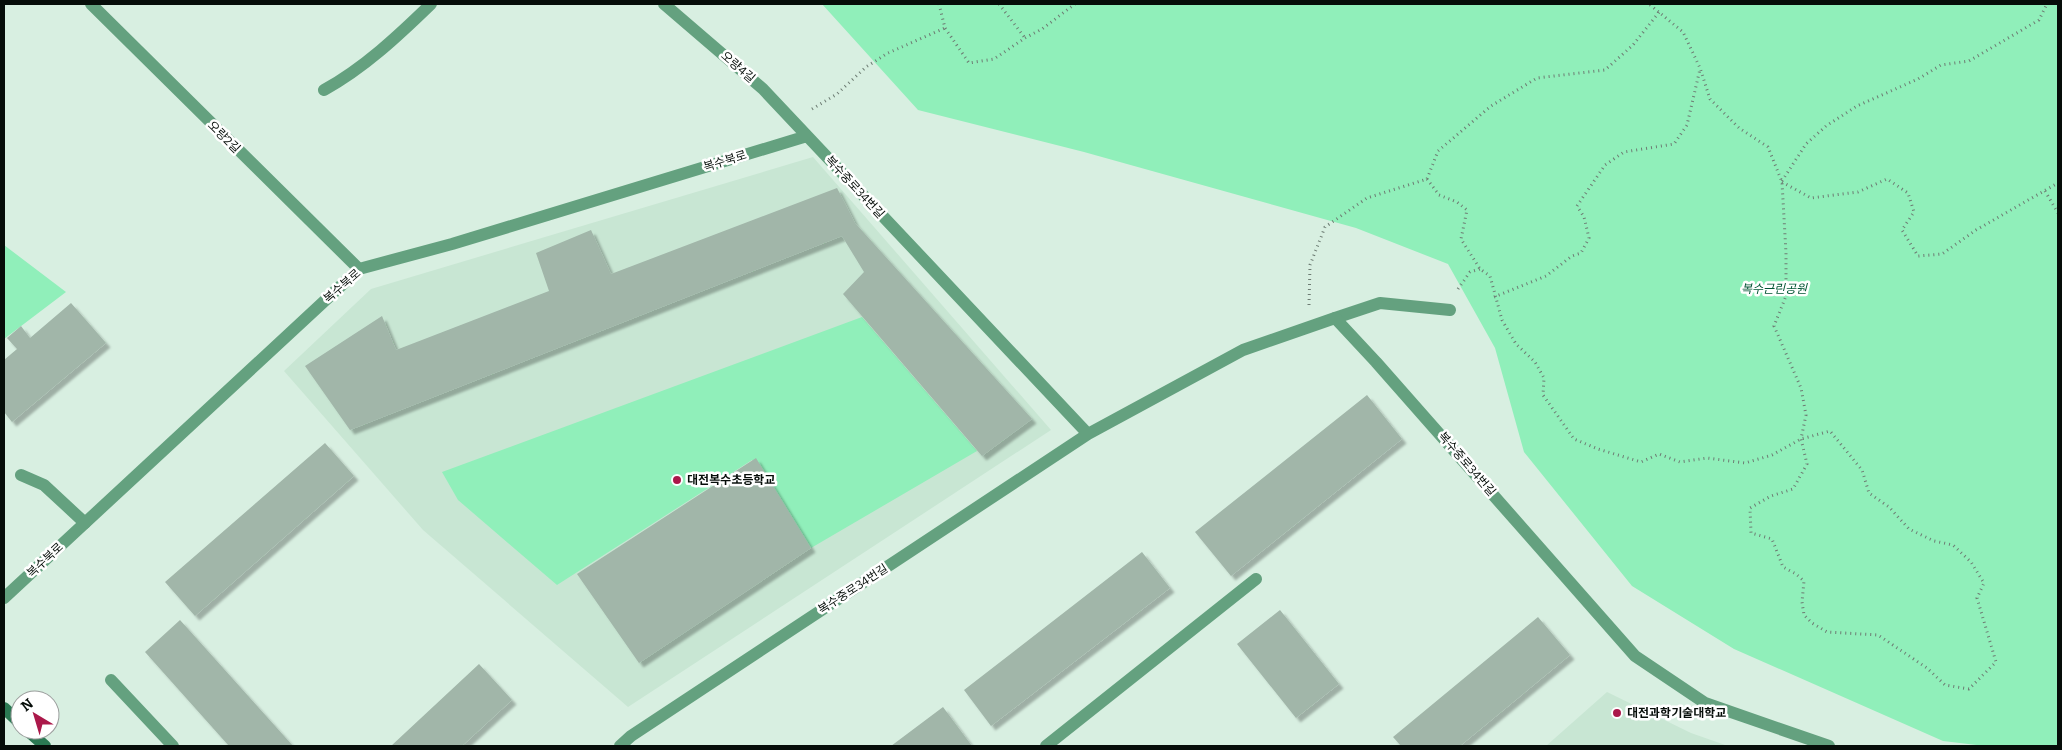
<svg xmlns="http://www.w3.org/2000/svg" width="2062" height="750" viewBox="0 0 2062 750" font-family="Bitter,'Noto Sans KR',serif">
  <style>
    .built { fill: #c8e6d3 }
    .green { fill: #90efba }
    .building { fill: #a1b6a9; filter: url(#shadow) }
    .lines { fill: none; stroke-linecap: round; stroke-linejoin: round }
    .path { stroke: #6d7c73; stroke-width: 3; stroke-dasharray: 1 4; stroke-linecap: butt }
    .lane { stroke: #64a17f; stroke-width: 12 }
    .street { stroke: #64a17f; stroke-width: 12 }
    .secondary { stroke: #2b7953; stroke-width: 12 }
    .poi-dot { fill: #ab184a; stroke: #fff; stroke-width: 2 }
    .labels { text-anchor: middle; stroke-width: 5; stroke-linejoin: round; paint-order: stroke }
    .street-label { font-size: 12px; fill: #060d09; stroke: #fff }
    .park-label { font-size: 12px; font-style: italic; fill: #015433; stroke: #fff }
    .poi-label { font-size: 12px; font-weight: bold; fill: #060d09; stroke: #fff; text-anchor: start }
  </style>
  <defs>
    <filter id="shadow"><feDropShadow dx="4.5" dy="4.5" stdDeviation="1" flood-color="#0004"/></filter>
  </defs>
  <rect width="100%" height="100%" fill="#d8efe1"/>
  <path class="built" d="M813,157L1051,430L628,707L423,530L284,371L371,289Z
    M1607,692L1691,733L1728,746H1546Z"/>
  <path class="green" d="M822,4H2058V746H1985L1943,741L1734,649L1632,586L1524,452L1495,348L1448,264L1356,228L1084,152L918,110Z
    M4,245L66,292L4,339Z
    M862,317L977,451L811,548L752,460L557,585L458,500L442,472Z"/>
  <path class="building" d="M837,188L855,223L1032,419L982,456L843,294L864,272L842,236L350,430L305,366L382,316L396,350L549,291L536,253L591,230L611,274Z
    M71,303L106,343L12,422L4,412V360L17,349L7,338L21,326L30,338Z
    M1367,395L1402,439L1231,576L1195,532Z
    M325,443L354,476L195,616L165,582Z
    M756,458L811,548L639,663L577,574Z
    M1142,552L1170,588L991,726L964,690Z
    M1280,610L1339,684L1296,718L1237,644Z
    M1538,617L1570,655L1460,746H1401L1393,737Z
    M180,620L293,746H229L145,652Z
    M479,664L512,700L462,746H391Z
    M943,707L972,746H891Z"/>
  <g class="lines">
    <path class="path" d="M939,4L945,28L969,63L994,59L1025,38L1042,29L1075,4
      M999,4L1025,38
      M812,109L837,94L866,67L888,53L945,28
      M1427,179L1439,195L1457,202L1467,210L1461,239L1480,269L1490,276L1502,320L1516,344L1535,362L1544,378L1543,395L1574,439L1598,449L1641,462L1659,454L1680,462L1707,458L1745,463L1772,455L1801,439L1830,431L1862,470L1869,493L1889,507L1909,529L1934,541L1953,545L1971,562L1984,583L1977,598L1996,662L1969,689L1945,685L1927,668L1878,635L1827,632L1812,623L1804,615L1802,602L1804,581L1796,574L1783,567L1772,539L1751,533L1750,508L1771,496L1793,489L1807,464L1801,439L1806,415L1801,388L1774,326L1786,296V253L1782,182L1768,147L1739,128L1710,99L1700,68L1683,32L1649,4
      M1782,181L1806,144L1826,126L1857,106L1918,79L1941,65L1969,61L2039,20L2047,4
      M1782,182L1811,198L1858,192L1887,179L1908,193L1914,212L1902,230L1918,256L1942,254L1976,230L2058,183
      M2045,191L2058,213
      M1458,289L1470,272L1480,269
      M1494,297L1546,276L1572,256L1581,253L1589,238L1584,217L1577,206L1605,165L1624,152L1674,144L1687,125L1700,69
      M1309,305L1310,265L1325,227L1367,198L1427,179L1438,151L1491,106L1537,78L1605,70L1633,45L1660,11"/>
    <path class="lane" d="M1335,318L1380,303L1450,310
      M21,475L44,485L85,523
      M111,680L173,746
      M1046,746L1256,579"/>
    <path class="street" d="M91,4L359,269
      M664,4L763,89L1088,434
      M324,90C364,68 398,36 431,4
      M4,598L359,269L452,244L807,136
      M620,746L631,736L1088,434L1243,350L1335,318L1376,362L1635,656L1705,703L1829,746"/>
    <path class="secondary" d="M4,708L20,723
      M27,730L45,746"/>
  </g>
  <g class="poi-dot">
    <circle cx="677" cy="480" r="5"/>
    <circle cx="1617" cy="713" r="5"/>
  </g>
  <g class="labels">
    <g class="street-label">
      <text transform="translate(738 67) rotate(41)" y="4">오량4길</text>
      <text transform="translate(224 137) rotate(44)" y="4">오량2길</text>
      <text transform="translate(725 161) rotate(-17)" y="4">복수북로</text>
      <text transform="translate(855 187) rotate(47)" y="4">복수중로34번길</text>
      <text transform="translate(342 286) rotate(-41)" y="4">복수북로</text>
      <text transform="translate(1467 464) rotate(49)" y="4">복수중로34번길</text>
      <text transform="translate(45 560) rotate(-43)" y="4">복수북로</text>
      <text transform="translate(853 589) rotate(-33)" y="4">복수중로34번길</text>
    </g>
    <g class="park-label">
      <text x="1774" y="293">복수근린공원</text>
    </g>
    <g class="poi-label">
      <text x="687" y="484">대전복수초등학교</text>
      <text x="1627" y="717">대전과학기술대학교</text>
    </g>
  </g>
  <rect width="2062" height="750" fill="none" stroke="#060d09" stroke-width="10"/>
  <g transform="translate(35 715) rotate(322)"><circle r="24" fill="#ffffff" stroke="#9b9e9d"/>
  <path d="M0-4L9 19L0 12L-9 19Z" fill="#ab184a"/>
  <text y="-8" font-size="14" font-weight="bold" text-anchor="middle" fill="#060d09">N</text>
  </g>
</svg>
